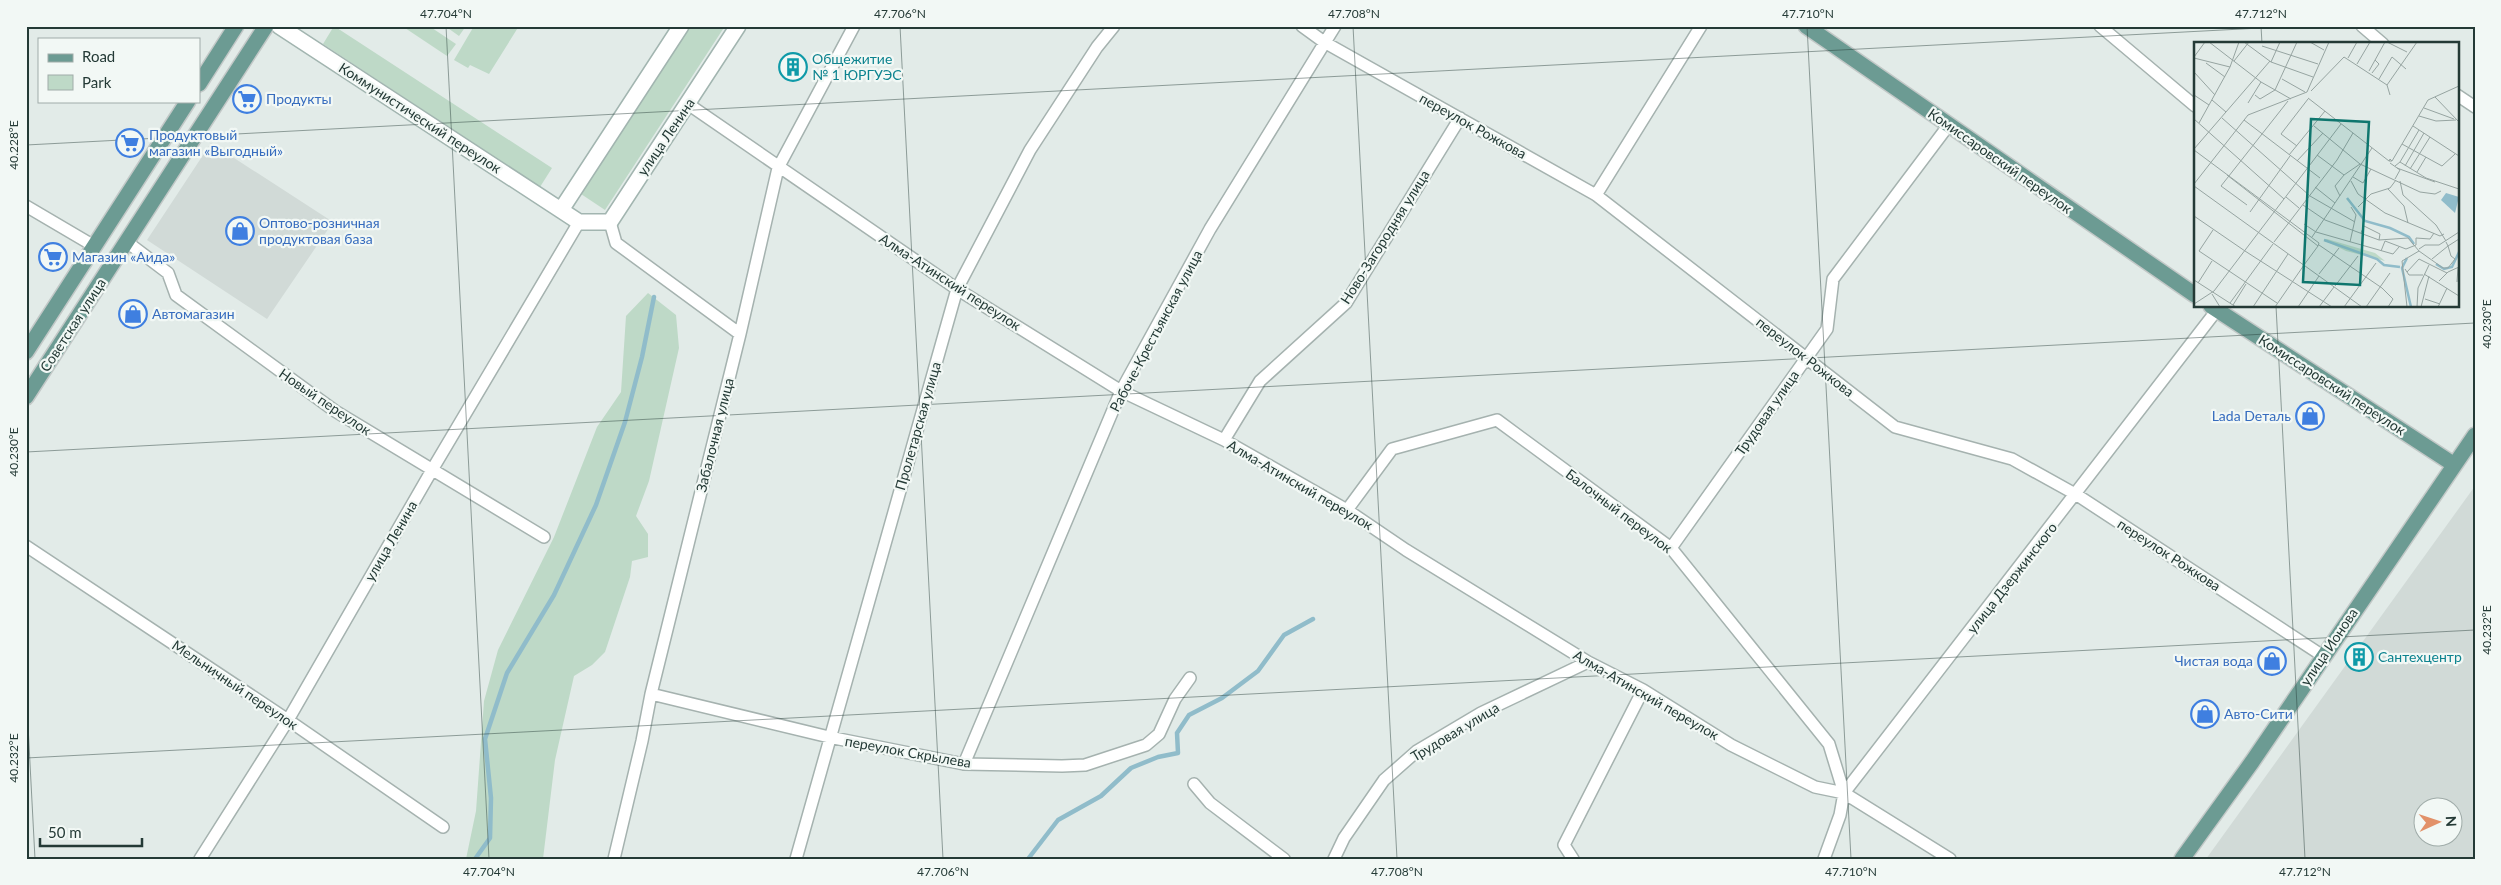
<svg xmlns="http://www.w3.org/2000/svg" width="2501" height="885" viewBox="0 0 2501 885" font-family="Lato,sans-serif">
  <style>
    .built { fill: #d1dad7; fill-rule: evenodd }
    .green { fill: #bed9c7 }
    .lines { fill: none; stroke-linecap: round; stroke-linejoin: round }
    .stream { stroke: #90bcca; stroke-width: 4.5 }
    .street-casing { stroke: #a5b2af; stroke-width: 14 }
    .secondary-casing { stroke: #a2b5b0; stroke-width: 18 }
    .primary-casing { stroke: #c2c8c7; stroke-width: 18 }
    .street { stroke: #fff; stroke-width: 11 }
    .secondary { stroke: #fff; stroke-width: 15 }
    .primary { stroke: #6c9b93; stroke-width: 15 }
    .ticks { fill: none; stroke: #243a36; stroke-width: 1; stroke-opacity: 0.45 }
    .labels { text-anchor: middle; stroke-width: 4.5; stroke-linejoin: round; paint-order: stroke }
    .culture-label { font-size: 14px; fill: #0d838f; stroke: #f2f8f5; text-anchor: start }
    .shop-label { font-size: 14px; fill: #366cbe; stroke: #f2f8f5; text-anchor: start }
    .street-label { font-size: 14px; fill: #243a36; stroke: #f2f8f5 }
    .inset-river { fill: none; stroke: #90bcca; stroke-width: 2.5 }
    .inset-road { fill: none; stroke: #96a4a1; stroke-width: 1 }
    .view { fill: #0f766e; fill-opacity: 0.15; stroke: #0f766e; stroke-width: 2.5 }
    .inset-edge { fill: none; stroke: #243a36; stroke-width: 2.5 }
    .neatline { fill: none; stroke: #243a36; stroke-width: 2 }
    .ticks-label { font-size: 12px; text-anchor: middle; fill: #243a36 }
  </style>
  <rect width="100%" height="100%" fill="#e2ebe8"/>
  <path class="built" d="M211,143L333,222L267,319L147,240Z
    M2475,486V859H2206ZM2424,808H2454V838H2424Z"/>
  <path class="green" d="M334,26L552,168L540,187L323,44Z
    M402,26H429L456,44L447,56Z
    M445,26H466L459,36Z
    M474,26H519L489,74L470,65L468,68L454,60Z
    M690,26H725L605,210L581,194Z
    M648,293L676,315L679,348L649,481L636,516L648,534V557L632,561L630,577L605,652L592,665L574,676L555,760L543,859H466L476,811L484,701L498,650L554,537L597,427L621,392L626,316Z"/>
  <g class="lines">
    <path class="stream" d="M475,859L490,838L491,798L485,739L507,673L554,595L596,505L625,422L642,357L654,297
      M1028,859L1058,820L1101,796L1131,768L1158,757L1178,753L1177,733L1189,715L1222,698L1258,671L1284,635L1313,619"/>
    <defs>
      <path id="street" d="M1302,26L1324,42L1596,195L1895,427L2012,459L2077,495L2323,656
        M2100,26L2195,106
        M2362,26L2383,44
        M2457,95L2475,107
        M688,104L957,289L1121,391L1224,440L1347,510L1406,550L1588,662L1643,690L1731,745L1815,787L1844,793L1950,859
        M1596,195L1701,26
        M26,206L94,246
        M610,222L616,243L740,334
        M127,242L168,273L176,295L335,411L544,537
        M1224,440L1260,381L1346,303L1460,118
        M1347,510L1392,449L1497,420L1671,548L1829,744L1844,793
        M26,546L288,720L443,827
        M1671,548L1827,329L1833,279L1948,126
        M651,694L829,737L964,764L1062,766L1085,765L1146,745L1159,734L1175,699L1190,678
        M964,764L1121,391L1210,229L1335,26
        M1194,784L1210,803L1284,859
        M200,859L288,720L432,470L579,222
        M614,859L642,741L651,694L740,334L778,168L854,26
        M796,859L957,289L1030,150L1097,47L1114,26
        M1334,859L1344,838L1384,780L1417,751L1481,713L1588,662
        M1573,859L1564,845L1643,690
        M1824,859L1840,815L1844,793L2220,306"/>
      <path id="secondary" d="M279,26L579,222H610L738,26
        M561,210L681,26"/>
      <path id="primary" d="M1806,26L2195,295
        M199,84L236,26
        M2211,306L2453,464
        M26,352L188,101
        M26,397L266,26
        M2182,859L2252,762L2475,435"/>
    </defs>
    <use href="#street" class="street-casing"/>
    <use href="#secondary" class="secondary-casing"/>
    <use href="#primary" class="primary-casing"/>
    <use href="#street" class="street"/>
    <use href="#secondary" class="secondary"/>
    <use href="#primary" class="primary"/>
  </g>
  <path class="ticks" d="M446,26L489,859M900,26L943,859M1353,26L1397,859M1807,26L1851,859M2261,26L2262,44M26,145L2299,26M2276,306L2305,859M26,452L2475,323M26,687L35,859M26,758L2475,630"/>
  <defs>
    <symbol id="building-ring" viewBox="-11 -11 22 22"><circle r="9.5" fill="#f2f8f5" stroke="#0f9aa8" stroke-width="1.5"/><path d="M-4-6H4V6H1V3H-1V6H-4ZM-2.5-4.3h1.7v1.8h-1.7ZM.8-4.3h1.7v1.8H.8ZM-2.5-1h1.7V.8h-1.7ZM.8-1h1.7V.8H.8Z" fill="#0f9aa8"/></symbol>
    <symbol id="supermarket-ring" viewBox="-11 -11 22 22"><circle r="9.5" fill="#f2f8f5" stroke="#3f7fe0" stroke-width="1.5"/><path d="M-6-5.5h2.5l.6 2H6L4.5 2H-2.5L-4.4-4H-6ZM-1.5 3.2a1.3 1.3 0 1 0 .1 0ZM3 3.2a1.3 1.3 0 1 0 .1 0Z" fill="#3f7fe0"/></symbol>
    <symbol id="shop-ring" viewBox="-11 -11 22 22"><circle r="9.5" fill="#f2f8f5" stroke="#3f7fe0" stroke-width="1.5"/><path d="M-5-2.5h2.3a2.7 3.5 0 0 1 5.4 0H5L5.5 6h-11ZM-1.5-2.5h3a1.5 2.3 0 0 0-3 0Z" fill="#3f7fe0"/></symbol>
  </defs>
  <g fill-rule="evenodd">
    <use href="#building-ring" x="777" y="51" width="32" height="32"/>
    <use href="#supermarket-ring" x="231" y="83" width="32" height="32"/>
    <use href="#supermarket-ring" x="114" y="127" width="32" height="32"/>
    <use href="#shop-ring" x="224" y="215" width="32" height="32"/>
    <use href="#supermarket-ring" x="37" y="241" width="32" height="32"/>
    <use href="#shop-ring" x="117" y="298" width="32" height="32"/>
    <use href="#shop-ring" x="2294" y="400" width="32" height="32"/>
    <use href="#building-ring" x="2343" y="641" width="32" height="32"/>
    <use href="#shop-ring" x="2256" y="645" width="32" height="32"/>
    <use href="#shop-ring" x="2189" y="698" width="32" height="32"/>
  </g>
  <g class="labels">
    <g class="culture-label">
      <text x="812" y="64">Общежитие<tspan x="812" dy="16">№ 1 ЮРГУЭС</tspan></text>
      <text x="2378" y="662">Сантехцентр</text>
    </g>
    <g class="shop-label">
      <text x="266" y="104">Продукты</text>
      <text x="149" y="140">Продуктовый<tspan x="149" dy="16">магазин «Выгодный»</tspan></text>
      <text x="259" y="228">Оптово-розничная<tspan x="259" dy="16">продуктовая база</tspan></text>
      <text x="72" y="262">Магазин «Аида»</text>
      <text x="152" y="319">Автомагазин</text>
      <text x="2291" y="421" text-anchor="end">Lada Dеталь</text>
      <text x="2253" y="666" text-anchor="end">Чистая вода</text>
      <text x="2224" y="719">Авто-Сити</text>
    </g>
    <g class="street-label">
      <text transform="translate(420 118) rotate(33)" y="5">Коммунистический переулок</text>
      <text transform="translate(1473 126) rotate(29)" y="5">переулок Рожкова</text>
      <text transform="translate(666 137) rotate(-56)" y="5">улица Ленина</text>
      <text transform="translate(2000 161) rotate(35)" y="5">Комиссаровский переулок</text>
      <text transform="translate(1385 237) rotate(-58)" y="5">Ново-Загородняя улица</text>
      <text transform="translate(950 282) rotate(33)" y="5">Алма-Атинский переулок</text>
      <text transform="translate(73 325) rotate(-57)" y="5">Советская улица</text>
      <text transform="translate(1156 331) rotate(-62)" y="5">Рабоче-Крестьянская улица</text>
      <text transform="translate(1805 357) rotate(38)" y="5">переулок Рожкова</text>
      <text transform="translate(2332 385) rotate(33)" y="5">Комиссаровский переулок</text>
      <text transform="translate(325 402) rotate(34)" y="5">Новый переулок</text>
      <text transform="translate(1767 413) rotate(-55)" y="5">Трудовая улица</text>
      <text transform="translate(918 426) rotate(-74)" y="5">Пролетарская улица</text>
      <text transform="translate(715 435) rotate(-76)" y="5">Забалочная улица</text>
      <text transform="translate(1300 485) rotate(30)" y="5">Алма-Атинский переулок</text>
      <text transform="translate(1619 511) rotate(37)" y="5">Балочный переулок</text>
      <text transform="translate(391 541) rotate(-60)" y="5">улица Ленина</text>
      <text transform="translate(2169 555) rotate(33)" y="5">переулок Рожкова</text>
      <text transform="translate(2012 578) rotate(-52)" y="5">улица Дзержинского</text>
      <text transform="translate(2329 647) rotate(-56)" y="5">улица Ионова</text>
      <text transform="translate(235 685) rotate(34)" y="5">Мельничный переулок</text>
      <text transform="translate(1646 695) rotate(30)" y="5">Алма-Атинский переулок</text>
      <text transform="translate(1455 732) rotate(-31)" y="5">Трудовая улица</text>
      <text transform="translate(908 752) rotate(10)" y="5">переулок Скрылева</text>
    </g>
  </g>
  <g transform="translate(2194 42)">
    <rect width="265" height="265" fill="#e2ebe8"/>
    <path d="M133,197L181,211L191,219L152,209L130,198Z" fill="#bed9c7"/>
    <path d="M252,151L265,155L261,171L247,158Z" fill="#90bcca"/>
    <path class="inset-river" d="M153,156L171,179L196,186L215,195L220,202M130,198L183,217L190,223L206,225M213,216L208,226L217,265M242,222L250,227L258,225L265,210"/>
    <path class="inset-road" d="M15,0L67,40L97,57M50,0L77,20L119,35M116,0L130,8M193,0L213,10M68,4L124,22M0,15L11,0M0,16L36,25M154,16L163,0M40,19L55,0M77,20L86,0M12,21L31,35M163,22L176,0M175,29L191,0M0,30L21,53M178,31L185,22L181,18M88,37L111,50M185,37L198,15L212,27M193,43L223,0M117,49L150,15L193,43L196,53M0,53L15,63M61,53L66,57L81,48L103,0M241,55L265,80M114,56L195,119M18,58L32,70M54,61L67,40M230,66L260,77M225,74L242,79L262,78M28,76L116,154L161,180M0,77L90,157M50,78L126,136M5,81L36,25L45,0M120,84L166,122L226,150L241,152L247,149M219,84L265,114M208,102L248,124L261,112M103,104L87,92L114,57M0,107L76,19M0,108L125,201L124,204M95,113L131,69M123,113L150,133M103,119L129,91M198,119H195L196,117L198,119L234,58L265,44M206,120L225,88M196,121L206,128L201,137M201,124L206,120L232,136L265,147M211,124L230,91M203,126L241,140M216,127L236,95M223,130L232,115M33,133L124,204M159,135L169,141L177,127M157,139L164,152L191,171L246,194L250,192M206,139L209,153L242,183L252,199M0,142L54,73L113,50L135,0M0,144L168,265M121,145L141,161M194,147L210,164L214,181M146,154L141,144L150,133L166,122M92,155L105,166M53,163L27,144L94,59M109,163L131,178L185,198L214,196L225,209M164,165L177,152L196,146L202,138M56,170L96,114M0,174L51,209M110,182L122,190L199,212L205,205M19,188L5,209L83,261M167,191L170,184L186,192L185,198M118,195L178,106M80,200L143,118L159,91M156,200L162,173L157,165M252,200L254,204L265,197M125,203L188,246L199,257L194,265M225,207L231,203H245L265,190M51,209L138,265M187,209L191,199L212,207L222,203V196L236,197L240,191M110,223L124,204M211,227L215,233H229M213,230L225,217L253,231M125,232L145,206M230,232L265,254M0,238L42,265M245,239L254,230L265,225M263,240L264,225M4,241L18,219M141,244L164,214M18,252L26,265M231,257L246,262M36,261L79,202M0,262L20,249L147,82M39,263L52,242M59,265L94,212M81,265L110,223M104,265L125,234M125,265L140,245M150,265L182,221M172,265L196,231M213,265L208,219L225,209L249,226H254L261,217L257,214L254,204L238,217M223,265L224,246L235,223M227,265L235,234M244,265L253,246"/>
    <path class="view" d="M117,77L175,80L166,243L109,240Z"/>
    <rect width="265" height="265" class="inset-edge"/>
  </g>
  <rect width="2501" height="885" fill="none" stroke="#f2f8f5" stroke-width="55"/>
  <rect x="38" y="38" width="162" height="65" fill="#f2f8f5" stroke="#a0aca9"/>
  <rect x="48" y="54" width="25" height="8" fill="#6c9b93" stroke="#a0aca9"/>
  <text x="82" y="62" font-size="15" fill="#243a36">Road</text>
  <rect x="48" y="75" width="25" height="15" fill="#bed9c7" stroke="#a0aca9"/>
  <text x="82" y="88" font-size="15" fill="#243a36">Park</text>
  <g transform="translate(2438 822) rotate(87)"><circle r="24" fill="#f2f8f5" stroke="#a0aca9"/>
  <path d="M0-4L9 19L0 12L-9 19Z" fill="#e29169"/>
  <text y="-8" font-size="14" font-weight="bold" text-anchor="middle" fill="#243a36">N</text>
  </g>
  <path d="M40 838v8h102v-8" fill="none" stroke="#243a36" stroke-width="2.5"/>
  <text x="48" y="838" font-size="15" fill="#243a36" stroke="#f2f8f5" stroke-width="4" paint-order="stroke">50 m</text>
  <rect x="28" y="28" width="2446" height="830" class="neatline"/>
  <g class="ticks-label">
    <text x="446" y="18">47.704°N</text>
    <text x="900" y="18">47.706°N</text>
    <text x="1354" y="18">47.708°N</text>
    <text x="1808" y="18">47.710°N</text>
    <text x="2261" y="18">47.712°N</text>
    <text transform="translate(14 145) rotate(-90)" y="4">40.228°E</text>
    <text transform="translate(2487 324) rotate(-90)" y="4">40.230°E</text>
    <text transform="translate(14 452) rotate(-90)" y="4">40.230°E</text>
    <text transform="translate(2487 630) rotate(-90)" y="4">40.232°E</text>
    <text transform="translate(14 758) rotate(-90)" y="4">40.232°E</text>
    <text x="489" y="876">47.704°N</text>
    <text x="943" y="876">47.706°N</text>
    <text x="1397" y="876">47.708°N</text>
    <text x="1851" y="876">47.710°N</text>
    <text x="2305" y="876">47.712°N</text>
  </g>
</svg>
